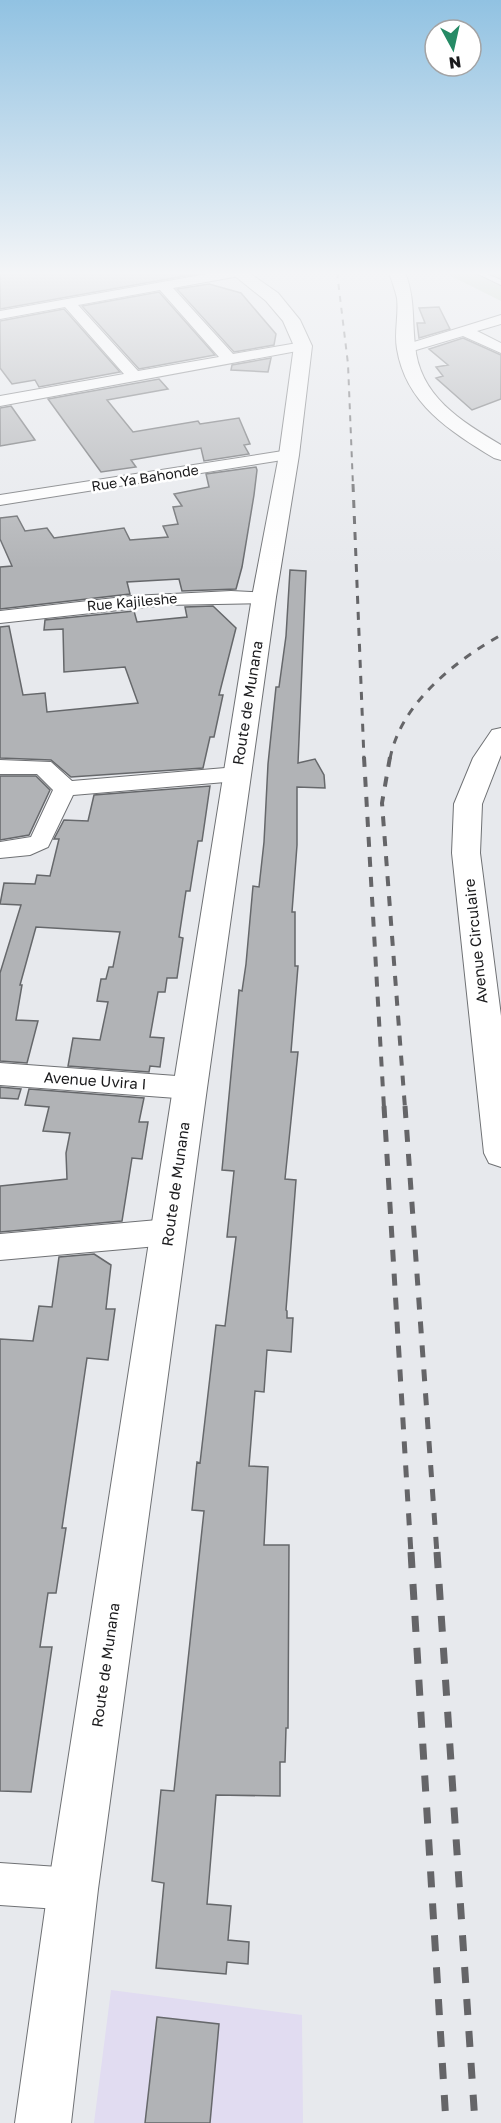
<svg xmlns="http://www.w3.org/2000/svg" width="501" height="2123" viewBox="0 0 501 2123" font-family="'Golos Text',sans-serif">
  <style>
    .industrial { fill: #e1dcf1 }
    .green { fill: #bbcdb5 }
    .building { fill: #b1b3b6; stroke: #66686b; stroke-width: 1.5 }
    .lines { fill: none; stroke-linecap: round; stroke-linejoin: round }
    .lane-casing { stroke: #6f7174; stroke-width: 2 }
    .street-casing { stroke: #6f7174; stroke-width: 2 }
    .secondary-casing { stroke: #6f7174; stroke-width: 2 }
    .lane { fill: #fff; fill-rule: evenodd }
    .street { fill: #fff; fill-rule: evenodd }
    .secondary { fill: #fff; fill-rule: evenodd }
    .rail-far4 { stroke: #656568; stroke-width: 2; stroke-dasharray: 6 6; stroke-linecap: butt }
    .rail-far3 { stroke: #656568; stroke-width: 3; stroke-dasharray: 8 8; stroke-linecap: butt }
    .rail-far2 { stroke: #656568; stroke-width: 4; stroke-dasharray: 10 10; stroke-linecap: butt }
    .rail-far1 { stroke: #656568; stroke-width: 5; stroke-dasharray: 12 12; stroke-linecap: butt }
    .rail { stroke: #656568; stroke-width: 7; stroke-dasharray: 16 16; stroke-linecap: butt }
    .labels { text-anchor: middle; stroke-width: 5; stroke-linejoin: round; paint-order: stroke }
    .far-street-label { font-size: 14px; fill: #1a1a1c; stroke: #fff }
    .street-label { font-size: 15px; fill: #1a1a1c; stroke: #fff }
  </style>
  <rect width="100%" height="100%" fill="#e7e9ed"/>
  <path class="industrial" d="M111,1990L302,2015L303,2123H94Z"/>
  <path class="green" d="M443,272H501V301Z"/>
  <path class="building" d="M0,272H207L0,309Z
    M209,284L241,293L276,334L274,345L234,352L177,289Z
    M159,292L215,355L139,369L82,306Z
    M439,307L450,329L419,338L417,323H425L419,308Z
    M64,309L120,372L39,387L35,380L12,384L0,368V321Z
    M463,338L501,355V399L472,410L436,378L443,376L436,367L448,365L429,349Z
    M271,358L268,372L231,370L232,365Z
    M159,379L168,389L107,400L133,432L198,421L200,424L239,418L250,444L244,445L249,454L204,461L201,448L131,460L136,467L101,472L48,399Z
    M11,406L35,440L0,446V408Z
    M256,467L257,470L254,495L242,567L236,589L182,591L179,579L127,582L130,594L0,609V567L12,566L0,539V518L17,516L25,531L47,528L54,538L124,528L130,540L168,537L163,526L178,524L173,507L182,506L174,494L209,487L206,474Z
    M290,570L306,571L298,763L315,759L324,775L325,788L297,787V845L292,912H295V966H298L291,1052H298L285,1179L296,1180L286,1310L287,1311V1318H293L291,1352L267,1350L264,1392L255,1391L249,1466L268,1467L264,1545H289L288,1728H286L285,1762H280V1796L216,1795L207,1904L231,1906L228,1940L249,1942L248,1964L227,1962L226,1974L156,1968L164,1883L152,1881L161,1790L174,1791L204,1511L192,1510L197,1462L200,1463L216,1325L225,1326L236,1237H227L234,1171L222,1170L239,990L242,991L246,964L253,886L259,887L264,842L268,764L276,687H279L286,636Z
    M213,606L236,628L219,695H223L214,737H210L203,768L71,777L51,760L0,758V627L9,626L23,695L45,693L47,712L138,703L125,667L64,672L63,629L44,630L45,620L134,611L137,622L187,617L185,607Z
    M0,776H36L50,790L29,835L0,840Z
    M210,786L202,841H198L190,891H186L179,937L183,938L177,978H167L165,992H158L150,1037L164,1038L160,1067L150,1066L149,1072L68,1066L73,1038L100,1040L108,1002L97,1001L101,979H106L109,967H113L120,932L36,927L20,985H22L16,1020L38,1021L27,1063L0,1061V973L21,905L0,904L4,883L35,884L37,875L50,876L59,839H54L64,820L88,821L94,795Z
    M0,1087L21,1089L18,1099L0,1098Z
    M29,1089L144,1098L139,1122H148L142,1159L132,1158L122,1221L0,1232V1186L67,1179L66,1153L70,1133L43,1131L49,1107L25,1105Z
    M94,1254L111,1265L106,1309H115L108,1360L87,1358L62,1528H66L56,1593H48L40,1647H52L31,1792L0,1791V1339L33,1341L39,1306L52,1307L59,1257Z
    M157,2017L219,2024L210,2123H145Z"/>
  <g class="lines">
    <defs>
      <path id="lane" d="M474,272H482L501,280V285Z"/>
      <path id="street" d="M218,272H246L239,276L173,288L233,354L303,342L310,346L308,349L0,406V396L124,374L65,307L0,319V311ZM160,290L219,357L138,371L78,305Z
        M501,315V324L477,331L501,343V353L463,336L406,353L399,349L401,346Z
        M289,450L295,452L297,455L295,458L0,505V495Z
        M231,591L271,593L273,597L271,601L264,603L165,605L0,623V611L132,596Z
        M0,760L51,762L72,781L237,767L245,769L248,774L245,779L237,781L73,795L48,847L30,855L0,858V842L31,837L53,790L37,774H0Z
        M0,1063L190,1077L200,1080L204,1088L200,1096L190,1099L0,1085Z
        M169,1219L180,1223L184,1232L180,1241L169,1245L0,1260V1234Z
        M0,1863L73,1868L88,1874L94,1889L88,1904L73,1910L0,1905Z"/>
      <path id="secondary" d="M230,272H248L278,293L300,320L312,346L299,455L276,597L207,1088L98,1889L71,2123H15L48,1889L173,1088L252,597L279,455L294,346L283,321L266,301Z
        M389,272H405C415,298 412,317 415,345C419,396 461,421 501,445V460L494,458C450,431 406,404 397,349C394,332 399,315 397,298C395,290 392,281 389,272Z
        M501,728V755L482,804L480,853L501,1016V1167L489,1163L484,1153L452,853L454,804L473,758L492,730Z"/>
    </defs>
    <use href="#lane" class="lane-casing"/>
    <use href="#street" class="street-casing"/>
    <use href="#secondary" class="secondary-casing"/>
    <use href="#lane" class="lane"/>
    <use href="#street" class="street"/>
    <use href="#secondary" class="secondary"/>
    <path class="rail-far4" d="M337,272L348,364L353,486"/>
    <path class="rail-far3" d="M353,484L364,759
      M390,759C400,704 455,661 501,635"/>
    <path class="rail-far2" d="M364,757L384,1108
      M390,757L382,803L405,1108"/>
    <path class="rail-far1" d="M384,1106L411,1554
      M405,1106L437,1554"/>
    <path class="rail" d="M411,1552L446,2123
      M437,1552L475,2123"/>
  </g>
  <linearGradient id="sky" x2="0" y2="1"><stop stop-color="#91c2e2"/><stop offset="0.48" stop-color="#f4f5f7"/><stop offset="1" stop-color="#f4f5f7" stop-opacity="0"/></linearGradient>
  <rect width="501" height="569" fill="url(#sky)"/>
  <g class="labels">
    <g class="far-street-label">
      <text transform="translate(145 478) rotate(-9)" y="5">Rue Ya Bahonde</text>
      <text transform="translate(132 602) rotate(-5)" y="5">Rue Kajileshe</text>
    </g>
    <g class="street-label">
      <text transform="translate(248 703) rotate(-81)" y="5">Route de Munana</text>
      <text transform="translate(476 941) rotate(-96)" y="5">Avenue Circulaire</text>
      <text transform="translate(95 1081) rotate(4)" y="5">Avenue Uvira I</text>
      <text transform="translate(176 1184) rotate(-82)" y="5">Route de Munana</text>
      <text transform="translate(106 1665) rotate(-82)" y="5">Route de Munana</text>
    </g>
  </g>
  <g transform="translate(453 48) rotate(172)"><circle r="28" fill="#ffffff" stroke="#a3a3a4" stroke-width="1.5"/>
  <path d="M0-4.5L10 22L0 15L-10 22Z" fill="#258a65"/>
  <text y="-9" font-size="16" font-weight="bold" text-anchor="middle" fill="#1a1a1c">N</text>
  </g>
</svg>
